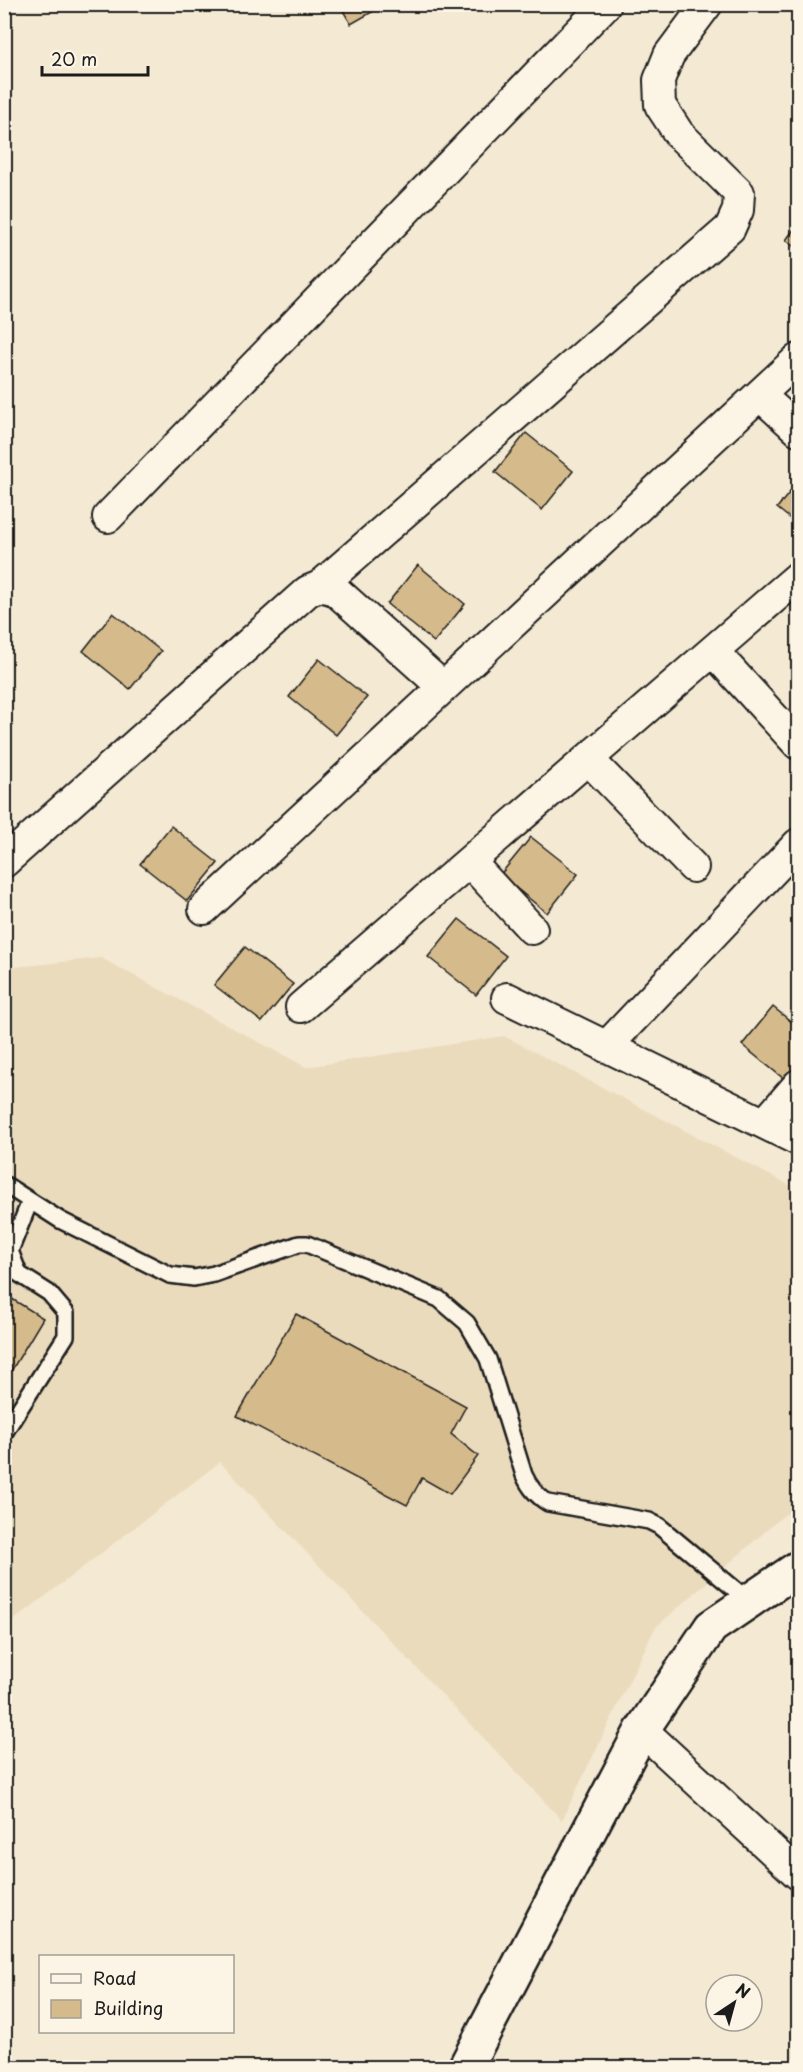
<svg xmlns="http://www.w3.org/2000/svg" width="803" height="2072" viewBox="0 0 803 2072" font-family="'Playpen Sans',sans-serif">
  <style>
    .built { fill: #ebdbbd }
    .building { fill: #d5bb8b; stroke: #1c1c1c; stroke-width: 1.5 }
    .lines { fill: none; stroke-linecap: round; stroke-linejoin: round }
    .lane-casing { stroke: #1c1c1c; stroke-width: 20 }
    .street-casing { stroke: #1c1c1c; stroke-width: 34 }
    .secondary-casing { stroke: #1c1c1c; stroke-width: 38 }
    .lane { stroke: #fcf5e5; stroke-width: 15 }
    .street { stroke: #fcf5e5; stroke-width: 30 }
    .secondary { stroke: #fcf5e5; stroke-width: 33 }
  </style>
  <rect width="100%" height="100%" fill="#f4e9d3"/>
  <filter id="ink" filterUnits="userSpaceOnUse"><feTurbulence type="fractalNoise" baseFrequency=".0167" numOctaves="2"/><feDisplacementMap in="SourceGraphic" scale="12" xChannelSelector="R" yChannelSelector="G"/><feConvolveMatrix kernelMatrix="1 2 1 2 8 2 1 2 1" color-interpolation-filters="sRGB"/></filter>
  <g filter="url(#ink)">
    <path class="built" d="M101,958L306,1067L504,1036L798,1190V1507L783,1516L655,1628L562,1820L220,1462L5,1627V968Z"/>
    <path class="building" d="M339,4H386L351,24Z
      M798,224V250L786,240Z
      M526,433L573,471L542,510L495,472Z
      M798,482V525L777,508Z
      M418,565L465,604L434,642L387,604Z
      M113,613L161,651L130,689L83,651Z
      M319,659L367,697L336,735L289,697Z
      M171,826L218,863L187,901L140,864Z
      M531,837L578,874L547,913L500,875Z
      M459,919L506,956L476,995L428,957Z
      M245,947L293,984L262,1022L214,985Z
      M773,1007L798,1027V1071L789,1083L742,1045Z
      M4,1294L43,1318L4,1383Z
      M296,1314L466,1406L451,1434L478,1456L450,1494L422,1478L407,1505L237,1416Z"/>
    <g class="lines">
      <defs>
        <path id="lane" d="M4,1184L60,1220L170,1275L194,1278L214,1274L299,1244H307L439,1299L467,1323L488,1359L524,1475C530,1488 536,1495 548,1503L649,1521L659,1526L749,1601
          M4,1433L66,1336V1313L49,1293L19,1274L10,1251L30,1201"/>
        <path id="street" d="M761,396L798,430
          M108,517L606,4
          M320,586L730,228L738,210L739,193L679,134L660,105L659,80L669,55L707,4
          M714,652L798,744
          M589,760L693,867
          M4,862L308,591L320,586L335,590L442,686
          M470,862L532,929
          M204,909L798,359
          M507,998L798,1140
          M301,1007L798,577
          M606,1047L798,844
          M765,1123L798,1085
          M642,1730L798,1874"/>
        <path id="secondary" d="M465,2068L642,1730L711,1627L798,1568"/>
      </defs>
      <use href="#lane" class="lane-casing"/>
      <use href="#street" class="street-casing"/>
      <use href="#secondary" class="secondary-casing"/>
      <use href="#lane" class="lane"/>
      <use href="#street" class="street"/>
      <use href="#secondary" class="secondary"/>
    </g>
  </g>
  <rect width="803" height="2072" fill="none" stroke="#fcf5e5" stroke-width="24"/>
  <rect x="12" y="12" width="779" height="2048" fill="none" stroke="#1c1c1c" stroke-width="2" filter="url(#ink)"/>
  <rect x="39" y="1955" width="195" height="78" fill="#fcf5e5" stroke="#a29e95" stroke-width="1.5"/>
  <rect x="51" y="1974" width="30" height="9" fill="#fcf5e5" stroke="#a29e95" stroke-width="1.5"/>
  <text x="93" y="1985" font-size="18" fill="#1c1c1c">Road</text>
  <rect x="51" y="2000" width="30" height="18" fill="#d5bb8b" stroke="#a29e95" stroke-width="1.5"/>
  <text x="93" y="2015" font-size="18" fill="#1c1c1c">Building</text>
  <g transform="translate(734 2003) rotate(36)"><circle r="28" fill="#fcf5e5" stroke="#a29e95" stroke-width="1.5"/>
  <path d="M0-4.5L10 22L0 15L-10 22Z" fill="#1c1c1c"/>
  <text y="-9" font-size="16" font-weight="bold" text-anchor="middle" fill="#1c1c1c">N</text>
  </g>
  <path d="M42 66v9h106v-9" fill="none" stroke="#1c1c1c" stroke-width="3"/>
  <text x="51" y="66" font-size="18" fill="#1c1c1c" stroke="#fcf5e5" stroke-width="4.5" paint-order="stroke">20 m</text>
</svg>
